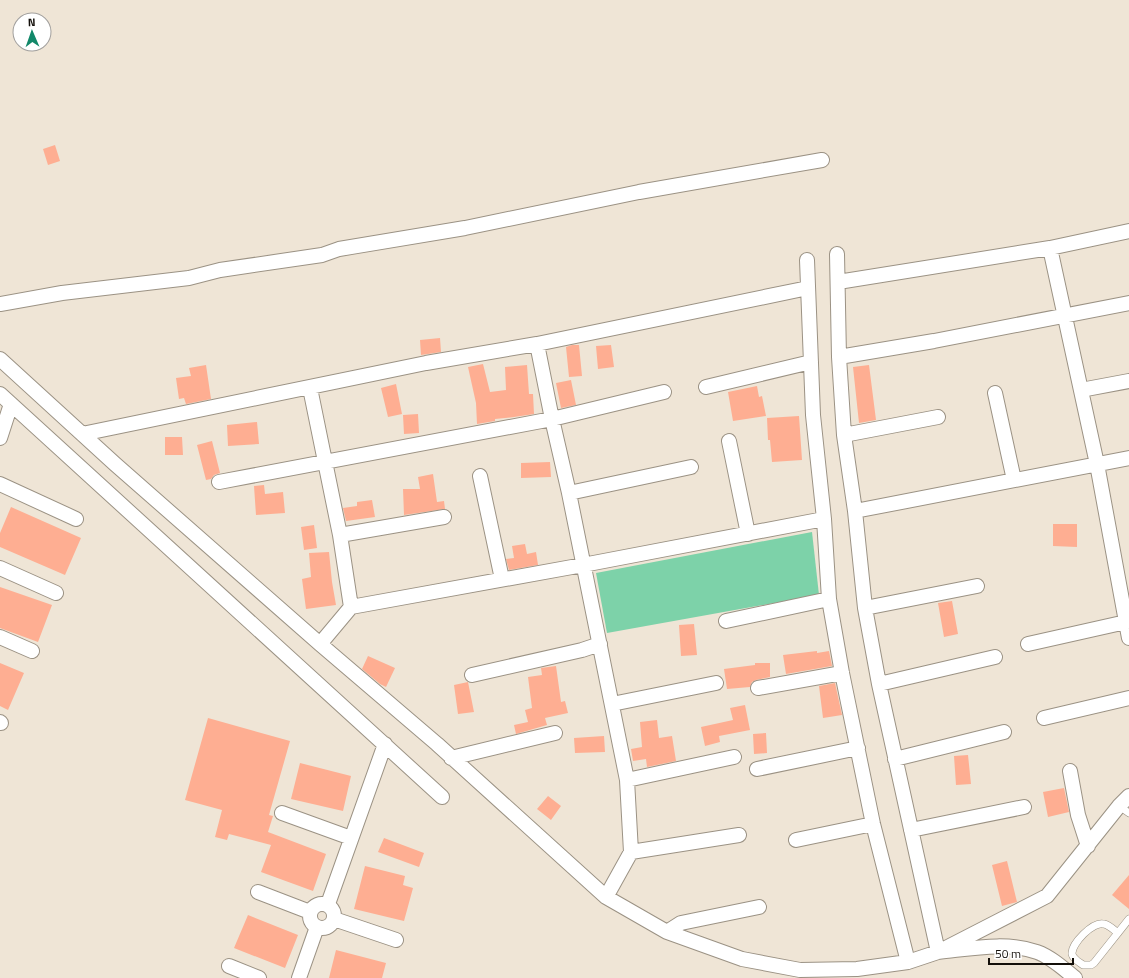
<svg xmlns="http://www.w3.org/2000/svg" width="1129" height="978" viewBox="0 0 1129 978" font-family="'Titillium Web',sans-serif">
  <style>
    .green { fill: #7dd2a9 }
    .building { fill: #feae92 }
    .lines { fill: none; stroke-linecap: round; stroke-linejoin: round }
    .service-casing { stroke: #9b9284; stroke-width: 8 }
    .minor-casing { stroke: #9b9284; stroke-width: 16 }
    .service { stroke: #fff; stroke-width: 7 }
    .minor { stroke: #fff; stroke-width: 14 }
  </style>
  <rect width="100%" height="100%" fill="#efe5d6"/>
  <path class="green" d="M812,532L819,595L607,633L596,573Z"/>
  <path class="building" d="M55,145L60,161L48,165L43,149Z
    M440,338L441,352L421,355L420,340Z
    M572,345H579L582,376L569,377L566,347Z
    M611,345L614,367L598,369L596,346Z
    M483,364L490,392L506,390L505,367L527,365L529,394H533L534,414L514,417L495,419V421L477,424L476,403L468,367Z
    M206,365L211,399L186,404L184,398L179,399L176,378L191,376L189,368Z
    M869,365L876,420L859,423L853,367Z
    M571,380L576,405L561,408L556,383Z
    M396,384L402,414L388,417L381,388Z
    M757,386L759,397L762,396L766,416L733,421L728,392Z
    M418,414L419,433L404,434L403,415Z
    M799,416L802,460L772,462L770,440H768L767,418Z
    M257,422L259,444L228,446L227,425Z
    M165,437H182L183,455H165Z
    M212,441L220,473L214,475L211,479L206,480L197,445Z
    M550,462L551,477L521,478V463Z
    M433,474L437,502L444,501L445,509L404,515L403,489H420L418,477Z
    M264,485L265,494L283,492L285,513L256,515L254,486Z
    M372,500L375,517L346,521L343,508L357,506V502Z
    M11,507L81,538L65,575L0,547V533Z
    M1053,524H1077V547L1053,546Z
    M314,525L317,548L304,550L301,527Z
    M525,544L527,554L536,552L538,565L509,570L506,559L514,558L512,546Z
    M329,552L332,582L336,605L306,609L302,579L311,577L309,553Z
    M0,587L52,605L38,642L0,628Z
    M952,601L958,634L944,637L938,603Z
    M694,624L697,655L681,656L679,625Z
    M817,651V653L829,651L832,666L786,674L783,655Z
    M368,656L395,668L386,687L380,684L362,669Z
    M0,663L24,673L8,710L0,706Z
    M755,663H770V677L756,680L752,682L750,687L727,689L724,669L755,665Z
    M556,666L561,702L565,701L568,713L545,718L547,725L516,734L514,725L528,722L525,710L532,708L528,677L542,675L541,668Z
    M468,682L474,712L458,714L454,685Z
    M835,683L842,715L823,718L819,686Z
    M745,705L750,730L719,736L720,742L705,746L701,727L733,720L730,708Z
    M208,718L290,741L269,815L273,816L268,832L326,854L313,891L261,872L271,845L229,834L227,840L215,837L222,810L185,800Z
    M657,720L659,738L672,736L676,761L647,767L646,759L633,761L631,749L642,747L640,722Z
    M766,733L767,753L754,754L753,734Z
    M604,736L605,752L575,753L574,738Z
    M968,755L971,784L956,785L954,756Z
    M300,763L351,776L343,811L291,799Z
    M1064,788L1069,812L1048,817L1043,792Z
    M548,796L561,806L551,820L537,809Z
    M384,838L424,853L419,867L378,852Z
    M1007,861L1017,902L1002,906L992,865Z
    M365,866L405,876L403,885L413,888L404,921L354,909Z
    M1129,875V909L1112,895Z
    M248,915L298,935L285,968L234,948Z
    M336,950L386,963L382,978H329Z"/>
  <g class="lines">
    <defs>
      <path id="service" d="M1119,806L1129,813
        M1118,933C1114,930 1109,925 1104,924C1093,921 1071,944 1072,954C1073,959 1079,962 1083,965H1091L1094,963L1129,919"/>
      <path id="minor" d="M1050,248L1097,464L1129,638
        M837,254L839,357L844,435L855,511L865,608L879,684L938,952C969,949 1006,941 1037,952C1051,957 1064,969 1075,978
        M807,260L813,415L824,519L829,599L842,673L873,824L908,962
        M838,282L1050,248L1129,231
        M0,304L62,293L189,278L220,270L322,255L339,249L465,228L639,192L822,160
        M537,344L552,419L569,493L627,780L631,852L606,897
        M839,357L934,341L1129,303
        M0,359L115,464L320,644L437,744L606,897L667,932L742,959L800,970L857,969L908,962L938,952L1047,896L1119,806L1129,796
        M706,387L811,362
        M310,388L340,535L351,607
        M1081,390L1129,381
        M995,393L1014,480
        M0,394L442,797
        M82,434L426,363L537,344L808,288
        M844,435L938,417
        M0,438L11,404
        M729,441L748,534
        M480,476L502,579
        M219,482L552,419L664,392
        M0,484L76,519
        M569,493L691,467
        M855,511L1129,458
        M340,535L444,517
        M0,568L56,593
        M865,608L977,586
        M726,621L829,599
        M0,637L32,651
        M320,644L351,607L583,565L824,519
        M1028,644L1126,622
        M472,675L582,650L600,644
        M879,684L995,657
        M758,688L842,673
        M612,704L716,683
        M1044,718L1129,698
        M0,722L1,723
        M451,758L555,733
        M895,759L1004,732
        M757,769L858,748
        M1070,771L1078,815L1088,846
        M627,780L734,757
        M282,813L351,838
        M911,830L1024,807
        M796,840L873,824
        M631,852L739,835
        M258,892L310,912
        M310 916a12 12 0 1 1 24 0a12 12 0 1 1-24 0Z
        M328,904L385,744
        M334,919L396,940
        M667,932L681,923L759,907
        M229,966L259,978
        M299,978L317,927"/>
    </defs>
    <use href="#service" class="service-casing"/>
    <use href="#minor" class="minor-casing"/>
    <use href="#service" class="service"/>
    <use href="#minor" class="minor"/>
  </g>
  <g transform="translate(32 32) rotate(358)"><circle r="19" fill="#ffffff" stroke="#a19f9d"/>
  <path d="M0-3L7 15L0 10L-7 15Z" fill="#128869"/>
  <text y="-6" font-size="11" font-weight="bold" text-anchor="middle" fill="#130f0a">N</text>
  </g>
  <path d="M989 958v6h84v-6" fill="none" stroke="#130f0a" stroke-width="2"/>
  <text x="995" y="958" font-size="12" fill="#130f0a" stroke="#ffffff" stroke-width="3" paint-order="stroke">50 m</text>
</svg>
